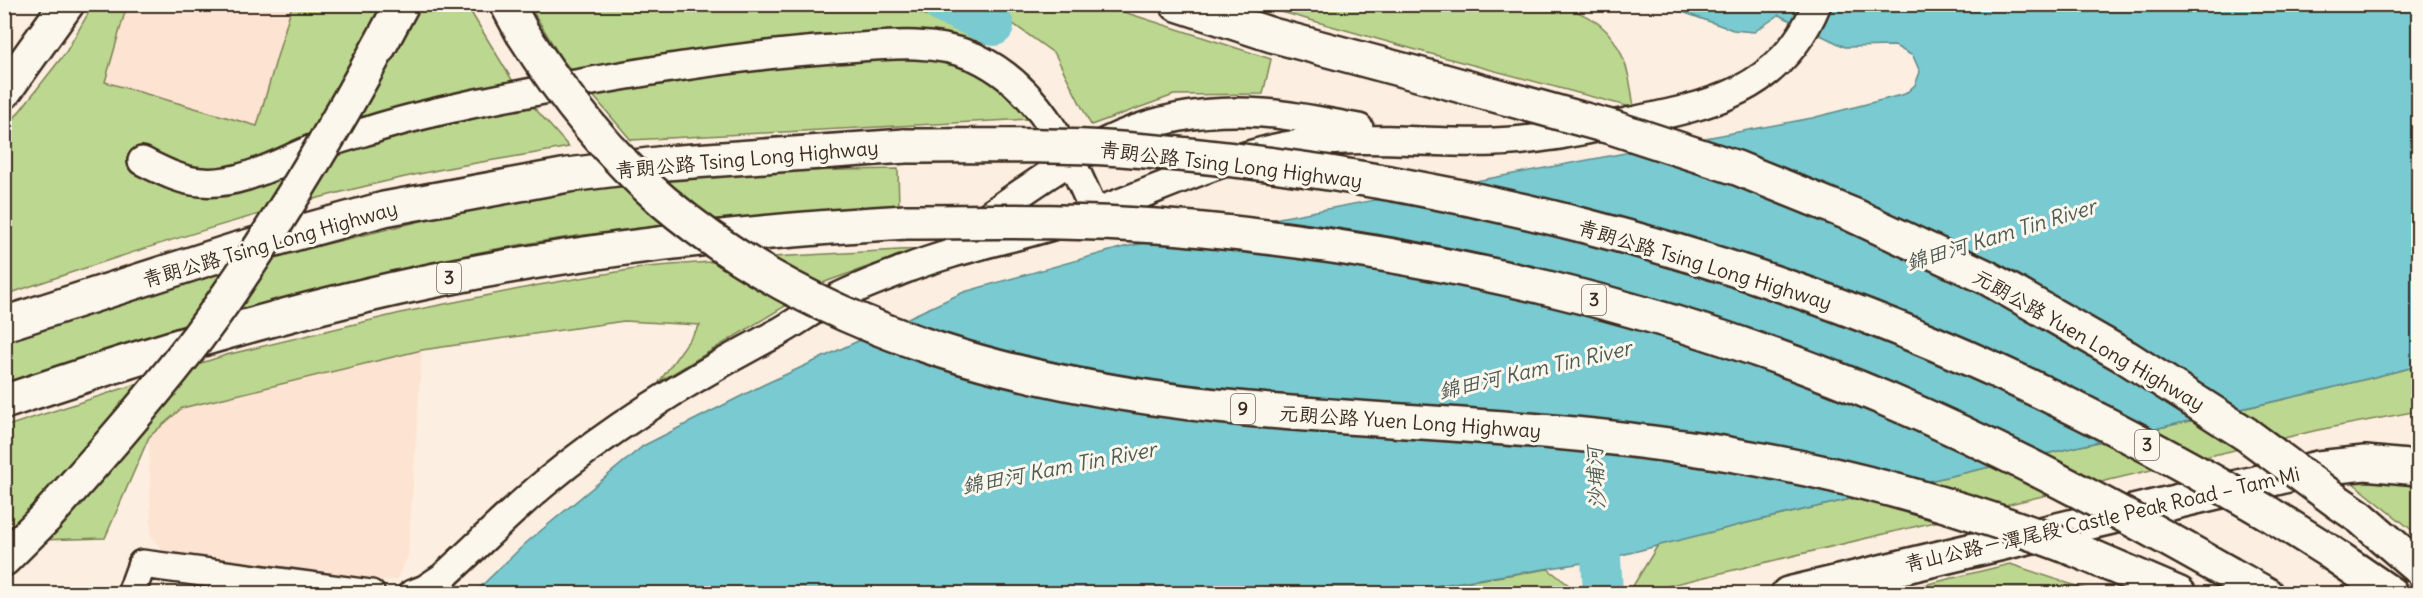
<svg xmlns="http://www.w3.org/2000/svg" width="2423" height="598" viewBox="0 0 2423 598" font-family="Delius,'LXGW WenKai TC',sans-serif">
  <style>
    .built { fill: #fde3d1 }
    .green { fill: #bcd78f; stroke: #7c8056; stroke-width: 1.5 }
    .water { fill: #79cad1; stroke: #608a89; stroke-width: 1.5 }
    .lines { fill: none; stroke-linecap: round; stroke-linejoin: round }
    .river { stroke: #79cad1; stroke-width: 40 }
    .minor-casing { stroke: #3b2a1e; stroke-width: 32 }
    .secondary-casing { stroke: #3b2a1e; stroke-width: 38 }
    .motorway-casing { stroke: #3b2a1e; stroke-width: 38 }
    .minor { stroke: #fbf7ec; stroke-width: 27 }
    .secondary { stroke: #fbf7ec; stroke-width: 33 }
    .motorway { stroke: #fbf7ec; stroke-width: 33 }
    .motorway-bridge-casing { stroke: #3b2a1e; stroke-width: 38; stroke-linecap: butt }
    .motorway-bridge { stroke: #fbf7ec; stroke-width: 33 }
    .labels { text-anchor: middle; stroke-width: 6; stroke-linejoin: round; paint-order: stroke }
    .shield { fill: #fbf7ec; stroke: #75685c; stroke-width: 1.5 }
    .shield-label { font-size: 18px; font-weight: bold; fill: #3b2a1e }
    .street-label { font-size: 20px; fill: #3b2a1e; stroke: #fbf7ec }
    .water-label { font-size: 21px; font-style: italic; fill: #4e5a54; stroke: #fbf7ec }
  </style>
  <rect width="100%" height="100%" fill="#fceee0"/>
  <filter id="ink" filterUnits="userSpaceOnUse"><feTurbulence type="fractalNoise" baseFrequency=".0167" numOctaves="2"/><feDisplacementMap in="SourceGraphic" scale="12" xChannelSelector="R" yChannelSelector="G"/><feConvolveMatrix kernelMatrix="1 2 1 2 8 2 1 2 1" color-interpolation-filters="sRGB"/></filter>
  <g filter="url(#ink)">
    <path class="built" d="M127,5H292L257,126L105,82Z
      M422,350L408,556L396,580L355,579L162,550L151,536L149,437L182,408Z"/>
    <path class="green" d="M466,4L517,88L569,147C527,155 485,161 443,169C294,199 148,246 5,295L4,131L66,52L93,5H127L105,82L257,126L292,5Z
      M529,5H901L972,34L1029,119L631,140L561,58Z
      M978,5H1102L1271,59L1263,94L1174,95L1091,125L1055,54L1002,16Z
      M1257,5H1562C1573,10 1589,16 1599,24C1625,45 1630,77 1634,108L1420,51Z
      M898,169L899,208C754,217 608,226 465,255C309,287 156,334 5,383L4,340L81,314L286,254L458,212L626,183L747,172Z
      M918,249L825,282L659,382L700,325L624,321L422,350L182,408L149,437L105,538L5,541L4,427L226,355L405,312L539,285L647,267L772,257Z
      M2418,366V411L2318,430L1638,593L1628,594L1658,545L1751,522L2315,392Z
      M2385,481L2418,487V535L2353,483Z
      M2010,564L2097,593H1891Z
      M1548,569L1579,593L1389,594Z"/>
    <path class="water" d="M1663,5H2418V366L2315,392L1751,522L1602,560L1389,593L473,594L526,543L643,446L763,385L964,292L1124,247L1812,118L1905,94L1915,85L1920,72L1913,56L1895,46L1845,47L1779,15L1754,32L1733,30Z"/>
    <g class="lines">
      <path class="river" d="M943,4L994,26
        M1598,504L1603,594"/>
      <defs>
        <path id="minor" d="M142,161C161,170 180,181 201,182C241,186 281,161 317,147C339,139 361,133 383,126C444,108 507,97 570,85C657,69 744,55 833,49C879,46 931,38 975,57C1040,87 1068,152 1095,213
          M972,227C1070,160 1137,103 1263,113C1295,115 1327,123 1359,128
          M131,594L142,564L371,594
          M412,594L425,589L443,577C477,546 510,512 545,483C617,423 697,375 779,332C797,322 814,309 832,300C855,288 880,279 903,270C961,247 1023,237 1081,217C1150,194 1214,160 1285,146C1354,133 1424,144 1494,142C1535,141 1576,132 1616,124C1703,107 1779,96 1817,4"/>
        <path id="secondary" d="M1788,594L2318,468L2365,463L2418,468"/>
        <path id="motorway" d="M507,4L522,32
          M1177,4L1272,35L1440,80
          M4,92L67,4
          M4,324L235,250L384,209L568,175L666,163L905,146
          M4,402C149,353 297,308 446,278C598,247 752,231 906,222
          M2338,502L2360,517L2418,567
          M2268,513L2327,550L2391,594
          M2074,549L2179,594
          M4,559L46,517
          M2230,574L2266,594"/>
      </defs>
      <use href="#minor" class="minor-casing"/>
      <use href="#secondary" class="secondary-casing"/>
      <use href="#motorway" class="motorway-casing"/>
      <use href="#minor" class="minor"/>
      <use href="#secondary" class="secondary"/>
      <use href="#motorway" class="motorway"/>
      <defs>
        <path id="motorway-bridge" d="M522,32C561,94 607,153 663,201C825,339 1040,390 1247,409C1383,422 1519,425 1654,443C1799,461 1938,497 2074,549
          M1440,80L1614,128L1737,168L1853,215L1986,277L2126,357L2246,434L2338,502
          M905,146C977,146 1049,144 1121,149C1429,172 1747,252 2027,385C2109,424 2189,467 2268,513
          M906,222C1002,221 1098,220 1193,229C1429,251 1669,307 1888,400C2006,450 2119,511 2230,574
          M46,517C98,459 150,400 198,337C275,233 341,119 402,4"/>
      </defs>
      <use href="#motorway-bridge" class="motorway-bridge-casing"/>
      <use href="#motorway-bridge" class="motorway-bridge"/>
    </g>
  </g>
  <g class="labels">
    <g class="shield">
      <rect x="437" y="263" width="24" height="30" rx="4.5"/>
      <rect x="1582" y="285" width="24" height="30" rx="4.5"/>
      <rect x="1231" y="394" width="24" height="30" rx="4.5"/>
      <rect x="2135" y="430" width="24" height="30" rx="4.5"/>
    </g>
    <g class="shield-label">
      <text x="449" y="284">3</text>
      <text x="1594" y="306">3</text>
      <text x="1243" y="415">9</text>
      <text x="2147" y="451">3</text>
    </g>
    <g class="street-label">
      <text transform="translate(747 159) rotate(-5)" y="7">青朗公路 Tsing Long Highway</text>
      <text transform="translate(1231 165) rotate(7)" y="7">青朗公路 Tsing Long Highway</text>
      <text transform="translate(270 244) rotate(-16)" y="7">青朗公路 Tsing Long Highway</text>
      <text transform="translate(1705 265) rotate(17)" y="7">青朗公路 Tsing Long Highway</text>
      <text transform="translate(2089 340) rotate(30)" y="7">元朗公路 Yuen Long Highway</text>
      <text transform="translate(1410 422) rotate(4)" y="7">元朗公路 Yuen Long Highway</text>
      <text transform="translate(2102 519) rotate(-13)" y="7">青山公路－潭尾段 Castle Peak Road – Tam Mi</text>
    </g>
    <g class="water-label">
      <text transform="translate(2001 235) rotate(-17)" y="7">錦田河 Kam Tin River</text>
      <text transform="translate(1535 370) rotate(-13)" y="7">錦田河 Kam Tin River</text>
      <text transform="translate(1059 468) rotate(-11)" y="7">錦田河 Kam Tin River</text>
      <text transform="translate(1596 478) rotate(-93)" y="7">沙埔河</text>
    </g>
  </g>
  <rect width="2423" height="598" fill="none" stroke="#fbf7ec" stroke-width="24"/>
  <rect x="12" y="12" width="2399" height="574" fill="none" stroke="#3b2a1e" stroke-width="2" filter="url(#ink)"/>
</svg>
